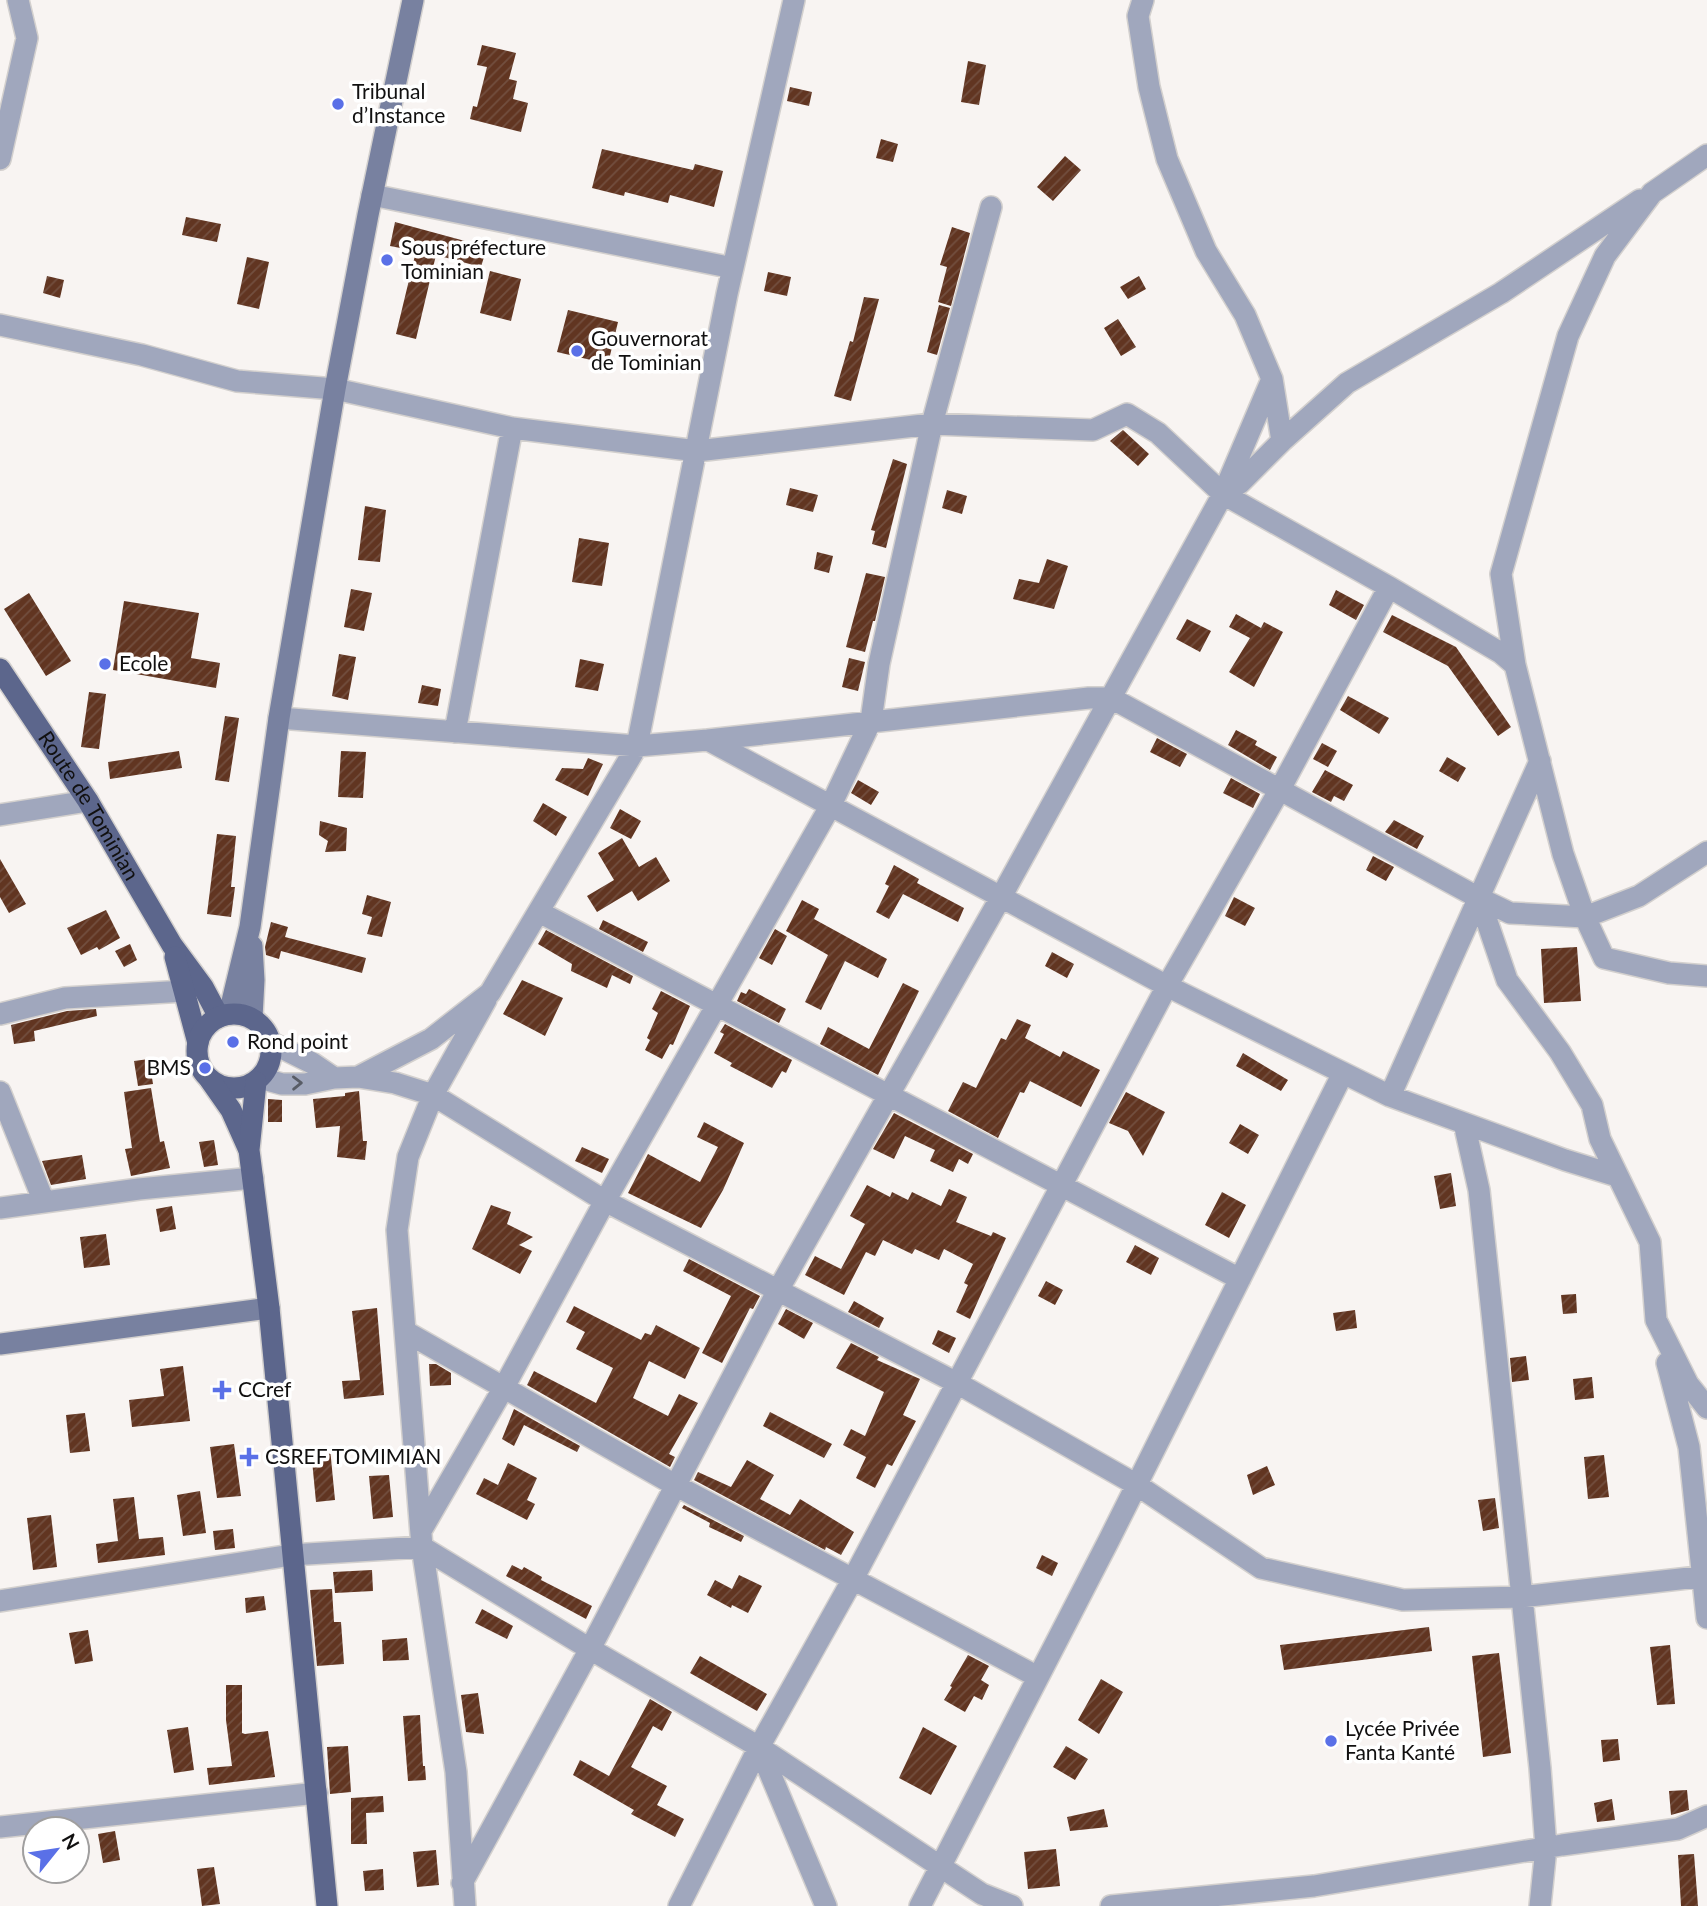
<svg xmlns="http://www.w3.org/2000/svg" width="1707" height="1906" viewBox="0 0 1707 1906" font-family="Lato,sans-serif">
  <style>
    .building { fill: url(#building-hatch) }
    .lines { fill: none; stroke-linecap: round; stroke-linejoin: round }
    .street-casing { stroke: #d3d0ce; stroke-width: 24 }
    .secondary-casing { stroke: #d3d0ce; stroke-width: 24 }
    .primary-casing { stroke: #d3d0ce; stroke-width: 24 }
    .street { stroke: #a0a7bd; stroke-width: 21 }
    .secondary { stroke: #7881a0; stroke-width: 21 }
    .primary { stroke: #5c668c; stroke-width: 21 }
    .oneway { stroke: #585c66 }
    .poi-dot { fill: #5a70e7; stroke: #fff; stroke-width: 2.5 }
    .labels { text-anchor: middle; stroke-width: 7; stroke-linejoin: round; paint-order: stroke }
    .poi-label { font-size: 21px; fill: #111010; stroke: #fff; text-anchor: start }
    .street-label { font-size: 21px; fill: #111010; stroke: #fff }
  </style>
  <defs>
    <pattern id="building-hatch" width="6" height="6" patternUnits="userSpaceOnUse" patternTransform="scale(1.75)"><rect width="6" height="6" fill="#613521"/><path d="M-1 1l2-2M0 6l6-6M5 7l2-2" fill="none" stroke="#724f3f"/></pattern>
  </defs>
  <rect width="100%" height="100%" fill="#f8f4f2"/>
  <path class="building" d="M482,45L516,53L509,79L517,81L513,99L528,103L521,132L470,119L473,106L477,107L487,67L477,65Z
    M968,61L986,65L979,105L961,102Z
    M790,87L812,92L809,106L787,101Z
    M881,139L898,144L893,162L876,158Z
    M602,149L693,170L695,164L723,171L714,207L670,195L668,203L625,192L624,196L592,188Z
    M1065,156L1081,170L1053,201L1037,187Z
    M186,217L221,224L217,242L182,235Z
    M395,222L487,247L481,267L436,255L416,339L396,334L416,251L390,246Z
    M952,227L970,233L951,306L938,302L947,267L940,265Z
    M247,257L269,262L259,309L237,304Z
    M490,271L521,279L511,321L480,313Z
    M768,272L791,277L787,296L764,291Z
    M47,276L64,280L60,298L43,293Z
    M1139,276L1146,289L1128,299L1120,287Z
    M864,297L879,299L851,401L834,396L850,341L853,342Z
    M939,305L950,308L937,355L927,352Z
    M568,310L618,322L608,364L557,352Z
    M1118,319L1136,347L1121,356L1104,328Z
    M1123,430L1149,454L1138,466L1110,441Z
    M893,459L907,464L886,548L872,544L875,531L871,530Z
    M790,488L818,495L813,512L786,505Z
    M947,490L967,496L962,514L942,508Z
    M365,506L386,510L380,562L358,560Z
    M579,538L609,543L602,586L572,582Z
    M817,552L833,556L829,573L814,569Z
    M1047,559L1068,566L1054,609L1013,599L1019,579L1039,583Z
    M866,573L885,577L875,621H873L865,652L846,647Z
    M351,589L372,593L364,631L344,627Z
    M1336,590L1364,605L1356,620L1329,605Z
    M29,593L71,661L46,676L4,609Z
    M124,601L199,613L191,658L220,663L216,688L113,670Z
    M1236,614L1261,628L1264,622L1283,632L1254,687L1229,672L1250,638L1229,627Z
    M1392,615L1456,647L1511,727L1498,736L1448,666L1383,632Z
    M1187,619L1211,631L1200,652L1176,639Z
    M339,654L356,657L348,700L332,696Z
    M849,658L865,662L858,691L842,687Z
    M580,659L604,664L598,691L575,687Z
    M422,685L441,689L438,706L418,703Z
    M89,692L106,694L99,749L81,747Z
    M1348,696L1389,718L1379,734L1340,710Z
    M225,716L239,718L229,782L215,780Z
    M1236,730L1257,741L1255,745L1277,757L1270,770L1228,745Z
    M1157,738L1187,754L1180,767L1150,752Z
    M1322,743L1337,751L1328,767L1313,759Z
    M179,751L182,768L110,779L108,762Z
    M341,751L366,752L363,798L338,797Z
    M1447,757L1466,768L1458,782L1439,771Z
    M588,758L603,764L588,796L555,780L562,768L583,769Z
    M1325,770L1353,785L1344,801L1334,796L1331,802L1312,792Z
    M1231,778L1260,794L1253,808L1223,793Z
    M858,780L879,792L871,805L851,793Z
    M543,803L567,817L556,836L533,821Z
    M620,809L641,821L631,839L610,828Z
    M1394,820L1424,836L1417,849L1385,832Z
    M320,821L347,828L346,851L325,852L328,841L319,835Z
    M217,834L236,836L231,887H235L231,917L207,914Z
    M622,838L639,867L656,857L670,881L638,901L632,891L597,912L587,896L614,880L598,853Z
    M1373,856L1394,867L1386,881L1366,870Z
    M0,859L26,904L9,913L0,897Z
    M894,865L919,879L917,883L964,908L958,922L903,894L889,919L876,912L889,886L885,884Z
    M367,895L391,902L382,937L367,934L372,917L362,914Z
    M1234,897L1255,908L1245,926L1225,916Z
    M802,900L819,909L814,919L887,959L878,978L845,961L821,1010L805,1002L828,955L786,931Z
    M106,910L120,938L99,950L97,947L81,955L67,928Z
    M603,920L648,942L643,952L599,929Z
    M271,922L288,927L285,937L366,958L362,973L281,951L279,959L266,955L265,947Z
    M775,929L787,936L772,965L759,958Z
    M546,930L633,976L630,984L612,975L607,988L571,971L572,964L538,944Z
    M130,944L137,960L124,967L115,951Z
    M1577,947L1581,1001L1544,1003L1541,949Z
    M1052,952L1074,964L1067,978L1045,966Z
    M522,980L563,998L545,1036L503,1014Z
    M903,983L919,991L878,1075L820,1044L828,1027L869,1049Z
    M749,989L786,1009L779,1023L737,1001L741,992L746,994Z
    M661,991L690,1006L673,1045L670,1044L662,1059L645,1050L650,1040L647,1038L658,1013L652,1009Z
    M96,1009L97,1016L34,1031L35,1041L14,1044L11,1025L67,1011Z
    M1017,1019L1031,1025L1025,1038L1060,1057L1063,1051L1100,1070L1081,1107L1030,1081L1024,1093L1020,1092L998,1138L948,1111L963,1082L976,1088L1001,1038L1006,1040Z
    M725,1024L792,1060L786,1073L782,1071L772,1088L730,1066L732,1063L714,1053L724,1034L720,1032Z
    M1243,1053L1288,1080L1281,1091L1236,1066Z
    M149,1059L153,1084L138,1086L134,1061Z
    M151,1088L160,1142L164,1141L170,1168L131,1176L125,1149L132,1148L124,1092Z
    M359,1091L363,1141H367L365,1160L337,1157L340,1126L316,1128L313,1099L345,1096V1093Z
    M1126,1092L1165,1112L1143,1156L1128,1131L1109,1123Z
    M268,1099L282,1100V1122H268Z
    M894,1113L973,1154L968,1164L959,1159L953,1172L930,1161L935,1150L905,1136L894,1159L873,1149Z
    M704,1122L744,1143L723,1190L701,1228L628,1193L648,1154L700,1182L718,1147L697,1137Z
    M1240,1124L1259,1135L1248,1154L1229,1143Z
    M214,1140L218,1165L204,1167L199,1142Z
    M582,1147L609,1159L602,1173L575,1161Z
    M82,1155L86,1179L51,1185L42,1161Z
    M1451,1173L1456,1206L1440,1209L1434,1176Z
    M867,1185L890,1197L892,1192L908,1200L912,1192L941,1206L949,1189L967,1197L956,1222L991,1236L993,1232L1006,1238L970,1319L956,1312L968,1285L964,1283L973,1264L944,1249L939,1260L915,1249L912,1254L883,1240L875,1256L866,1252L844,1295L805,1275L815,1256L841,1269L865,1224L850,1216Z
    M1222,1192L1246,1205L1229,1238L1205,1225Z
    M491,1205L511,1212L507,1224L533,1237L519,1245L532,1251L520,1274L472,1249Z
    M172,1206L176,1229L160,1232L156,1209Z
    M106,1234L110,1265L84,1268L80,1237Z
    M1135,1245L1159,1258L1151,1275L1126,1262Z
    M689,1259L760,1296L753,1309L750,1308L722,1363L702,1353L731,1296L683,1271Z
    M1046,1281L1063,1290L1055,1305L1038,1296Z
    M1576,1294L1577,1313L1563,1314L1561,1295Z
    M854,1301L884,1318L879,1328L848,1312Z
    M574,1306L641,1340L645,1333L651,1335L656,1325L700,1348L685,1379L649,1361L633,1398L668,1416L679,1394L698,1403L669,1454L675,1457L670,1467L527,1385L534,1371L596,1403L613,1368L576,1349L585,1332L566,1322Z
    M377,1308L384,1395L344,1399L342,1381L360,1380L352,1311Z
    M786,1309L813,1323L804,1339L778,1324Z
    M1355,1310L1357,1328L1336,1331L1333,1313Z
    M938,1330L956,1338L949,1353L932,1344Z
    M851,1343L879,1357L877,1360L920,1379L903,1415L916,1421L892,1466L887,1464L875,1488L856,1478L866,1457L843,1445L851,1429L865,1436L884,1392L836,1368Z
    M1526,1356L1529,1380L1512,1382L1510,1358Z
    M429,1364H436L451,1373V1385L430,1386Z
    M183,1366L190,1421L132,1427L129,1400L164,1396L160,1369Z
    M1592,1377L1594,1398L1575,1400L1573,1379Z
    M514,1409L580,1446L577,1452L524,1425L514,1446L502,1439Z
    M770,1412L832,1444L824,1458L763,1426Z
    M85,1413L90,1451L70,1453L66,1415Z
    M234,1444L241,1496L217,1498L210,1447Z
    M330,1448L335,1500L316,1502L311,1450Z
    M1604,1455L1609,1497L1588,1499L1584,1457Z
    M747,1460L774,1475L760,1499L790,1515L800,1499L854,1532L841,1555L826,1547L825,1550L694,1480L698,1472L731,1487Z
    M508,1463L537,1478L527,1500L535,1504L527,1520L476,1494L484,1478L498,1485Z
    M1267,1466L1275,1485L1253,1495L1247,1475Z
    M389,1475L393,1517L373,1519L369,1476Z
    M200,1491L206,1533L183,1536L177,1495Z
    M134,1497L139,1539L163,1537L165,1555L98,1563L96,1544L118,1541L113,1499Z
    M1495,1498L1499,1528L1483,1531L1478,1500Z
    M684,1505L744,1536L741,1542L709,1527L710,1523L682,1508Z
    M51,1515L57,1567L33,1570L27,1518Z
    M233,1529L235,1548L215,1550L213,1531Z
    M1042,1555L1058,1563L1052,1576L1036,1568Z
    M512,1565L522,1570L524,1567L542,1577L541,1580L592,1606L586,1619L506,1576Z
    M372,1570L373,1591L335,1593L333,1572Z
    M739,1575L762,1586L748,1613L732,1605L731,1608L707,1595L715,1580L732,1589Z
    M332,1589L334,1622H341L344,1664L317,1666L310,1590Z
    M264,1596L266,1610L246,1613L245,1598Z
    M482,1609L513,1626L507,1639L475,1623Z
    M1429,1627L1432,1651L1284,1670L1280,1645Z
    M88,1630L93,1661L75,1664L69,1633Z
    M407,1638L409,1660L383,1661L382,1640Z
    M1670,1645L1675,1704L1657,1705L1650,1647Z
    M1499,1653L1511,1753L1483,1757L1472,1656Z
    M968,1655L989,1666L981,1680L989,1685L982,1700L974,1696L965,1712L944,1700L952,1687L950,1686Z
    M700,1656L767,1694L757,1711L690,1673Z
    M1101,1679L1123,1692L1099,1734L1078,1720Z
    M226,1685H242V1733L245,1734L268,1731L275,1777L209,1785L207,1768L232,1766L226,1720Z
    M478,1693L484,1734L466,1732L461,1695Z
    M650,1699L672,1712L662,1731L653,1726L631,1767L667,1786L657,1805L684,1819L675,1837L631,1814L634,1810L573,1775L580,1760L609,1776Z
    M420,1715L423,1766H425L426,1780L408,1781L403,1716Z
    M188,1727L194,1770L174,1773L167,1730Z
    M923,1727L957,1746L931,1795L899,1778Z
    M1618,1739L1620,1760L1603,1762L1601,1740Z
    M348,1746L351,1792L330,1794L327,1747Z
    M1066,1746L1088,1759L1075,1780L1053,1767Z
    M1687,1790L1689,1810L1671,1815L1669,1791Z
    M383,1796L384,1812L366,1813L367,1844H351V1798Z
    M1612,1799L1615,1820L1597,1822L1594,1803Z
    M1104,1809L1108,1827L1070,1831L1067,1817Z
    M115,1831L120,1860L103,1863L98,1834Z
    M1056,1849L1060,1886L1028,1889L1024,1852Z
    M436,1850L439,1885L417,1887L413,1852Z
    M1694,1854L1698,1906H1681L1678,1855Z
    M214,1867L220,1904L202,1906L197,1869Z
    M383,1869L384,1890L365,1891L363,1871Z"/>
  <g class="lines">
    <defs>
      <path id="street" d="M1143,0L1138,16L1149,87L1167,159L1206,251L1245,315L1272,379L1282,441
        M1707,155L1652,193L1605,256L1568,336L1501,574L1515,665L1563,854L1585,917L1604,958L1669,973L1707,976
        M0,159L27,38L18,0
        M372,195L733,268
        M0,325L142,355L237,381L335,389L512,428L697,451L932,424L1093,430L1127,414L1158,433L1223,494L1389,587L1501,653L1515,665
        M1225,493L1240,483L1282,441L1347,383L1501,293L1640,200
        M279,718L637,746L708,740L1167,986L1390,1096L1565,1160L1617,1176
        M455,732L512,428
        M708,740L1089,698H1111L1479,898L1510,913L1585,917L1639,896L1707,852
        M0,815L88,801
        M1479,898L1507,980L1560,1052L1592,1105L1600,1139L1650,1242L1656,1320L1688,1384L1707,1408
        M539,912L1240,1279
        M0,1014L65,998L185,991
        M270,1042L312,1063L334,1078
        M358,1077L431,1039L490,993L637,746L727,294L794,0
        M260,1078L282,1084H305L334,1078L358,1077L395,1083L433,1095L605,1201L957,1383L1137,1485L1261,1568L1403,1600L1521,1597L1707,1576
        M0,1092L44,1202
        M1390,1096L1540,761
        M1464,1123L1479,1190L1540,1768L1546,1848L1540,1906
        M0,1208L139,1189L253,1178
        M406,1332L675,1485L1038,1677
        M1667,1363L1689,1447L1707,1618
        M422,1529L503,1389L605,1201L831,805L871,721L879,664L932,424L991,207
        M0,1601L291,1555L422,1547L590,1649L759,1747L982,1894L1012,1906
        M759,1747L826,1906
        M0,1827L317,1793
        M462,1883L590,1649L777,1292L1001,897L1223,494L1272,379
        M465,1906L456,1772L422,1547L397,1230L408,1157L433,1095L486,1000
        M679,1906L759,1747L853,1579L1167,986L1279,791L1389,587
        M920,1906L1109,1540L1343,1073
        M1111,1906L1314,1886L1562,1845L1678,1829L1707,1816"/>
      <path id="secondary" d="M252,946L254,980L252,1018
        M229,1014L250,927L279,718L335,389L368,215L413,0
        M0,1344L269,1308"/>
      <g id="primary">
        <path id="s1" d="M0,669L88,801L172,945L203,987L219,1017"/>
        <path d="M175,957L198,1043"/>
        <circle cx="234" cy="1051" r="37"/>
        <path d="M210,1080L231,1110L248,1148"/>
        <path d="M256,1082L249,1150L269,1308L327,1906"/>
      </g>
    </defs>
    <use href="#street" class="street-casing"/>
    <use href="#secondary" class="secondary-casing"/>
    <use href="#primary" class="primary-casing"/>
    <use href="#street" class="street"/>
    <use href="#secondary" class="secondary"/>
    <use href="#primary" class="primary"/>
  </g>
  <defs><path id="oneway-chevron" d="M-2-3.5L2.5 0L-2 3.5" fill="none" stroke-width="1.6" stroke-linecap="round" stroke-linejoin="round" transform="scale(1.75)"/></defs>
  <use class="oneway" href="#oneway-chevron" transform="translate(297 1083) rotate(-1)"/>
  <g class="poi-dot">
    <circle cx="338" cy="104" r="7"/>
    <circle cx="387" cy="260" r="7"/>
    <circle cx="577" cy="351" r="7"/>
    <circle cx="105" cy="664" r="7"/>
    <circle cx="233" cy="1042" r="7"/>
    <circle cx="205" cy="1068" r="7"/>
    <path d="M218.5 1379.5h7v7h7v7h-7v7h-7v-7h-7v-7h7z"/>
    <path d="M245.5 1446.5h7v7h7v7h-7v7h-7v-7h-7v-7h7z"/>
    <circle cx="1331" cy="1741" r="7"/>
  </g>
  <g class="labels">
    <g class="poi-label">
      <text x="352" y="99">Tribunal<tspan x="352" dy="24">d’Instance</tspan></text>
      <text x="401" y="255">Sous préfecture<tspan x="401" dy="24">Tominian</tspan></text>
      <text x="591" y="346">Gouvernorat<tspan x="591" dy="24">de Tominian</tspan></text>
      <text x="119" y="671">Ecole</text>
      <text x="247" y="1049">Rond point</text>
      <text x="191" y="1075" text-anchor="end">BMS</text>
      <text x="238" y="1397">CCref</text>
      <text x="265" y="1464">CSREF TOMIMIAN</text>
      <text x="1345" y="1736">Lycée Privée<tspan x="1345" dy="24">Fanta Kanté</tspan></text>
    </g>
    <g class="street-label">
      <text dy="7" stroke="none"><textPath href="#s1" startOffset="163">Route de Tominian</textPath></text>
    </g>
  </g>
  <g transform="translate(56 1850) rotate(60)"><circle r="33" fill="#ffffff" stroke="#a09f9f" stroke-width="2"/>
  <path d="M0-5L12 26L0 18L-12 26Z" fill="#5a70e7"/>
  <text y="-10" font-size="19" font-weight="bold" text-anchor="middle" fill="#111010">N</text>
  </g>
</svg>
